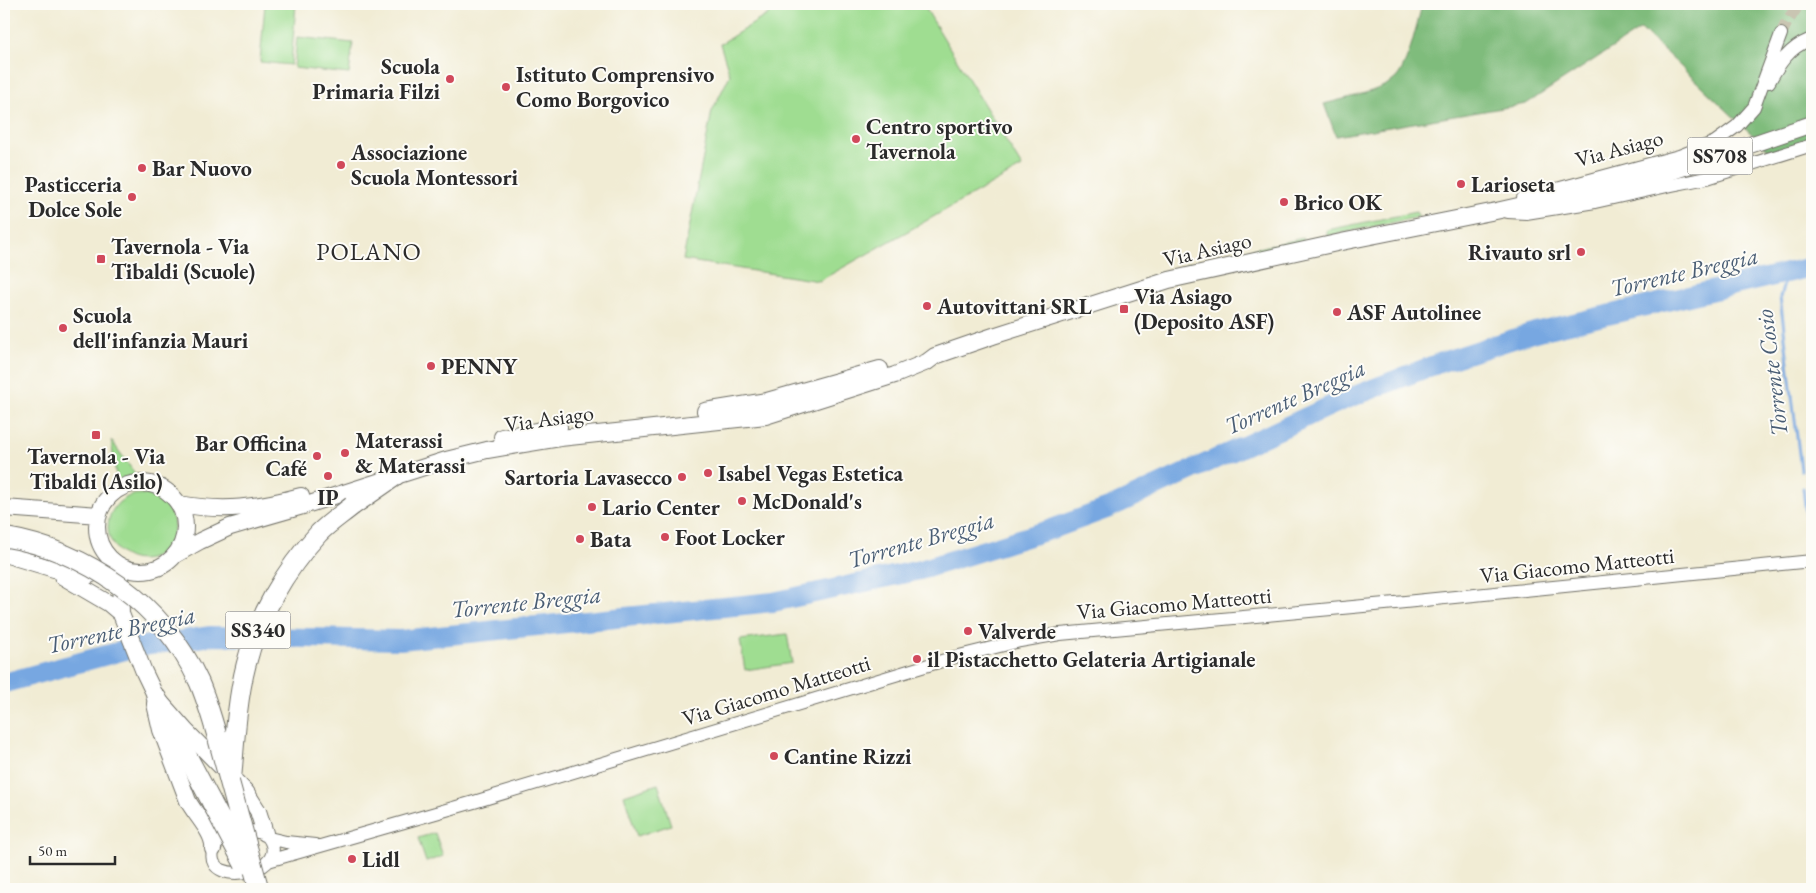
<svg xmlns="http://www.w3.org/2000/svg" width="1816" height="893" viewBox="0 0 1816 893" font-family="'EB Garamond',serif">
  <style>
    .green { fill: #9fdd91; stroke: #65845e }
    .forest { fill: #7fbc7b; stroke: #557453 }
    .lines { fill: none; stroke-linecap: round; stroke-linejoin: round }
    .stream { stroke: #77a7e1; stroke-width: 3 }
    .river { stroke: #77a7e1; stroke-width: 20 }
    .minor-tunnel { stroke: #c9c5b2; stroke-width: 12; stroke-dasharray: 12 6; stroke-linecap: butt }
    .minor-casing { stroke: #706f66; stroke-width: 14 }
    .major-casing { stroke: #706f66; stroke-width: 18 }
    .highway-casing { stroke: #706f66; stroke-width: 21 }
    .minor { stroke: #fff; stroke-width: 12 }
    .major { stroke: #fff; stroke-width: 16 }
    .highway { stroke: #fff; stroke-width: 19 }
    .highway-bridge-casing { stroke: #706f66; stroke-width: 21; stroke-linecap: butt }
    .highway-bridge { stroke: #fff; stroke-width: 19 }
    .poi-dot { fill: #d1495b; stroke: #fdfcf7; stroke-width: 2 }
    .labels { text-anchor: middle; stroke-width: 4; stroke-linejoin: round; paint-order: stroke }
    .shield { fill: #fdfcf7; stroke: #6a6a68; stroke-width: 1 }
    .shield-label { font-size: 21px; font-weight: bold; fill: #2b2b2b }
    .poi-label { font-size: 22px; font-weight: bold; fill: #2b2b2b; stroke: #fdfcf7; text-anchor: start }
    .street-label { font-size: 22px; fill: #2b2b2b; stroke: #fdfcf7 }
    .neighbourhood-label { font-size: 24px; letter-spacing: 1px; fill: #2b2b2b; stroke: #fdfcf7 }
    .water-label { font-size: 24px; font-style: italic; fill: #495d74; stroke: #fdfcf7 }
  </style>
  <rect width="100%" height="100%" fill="#fdfcf7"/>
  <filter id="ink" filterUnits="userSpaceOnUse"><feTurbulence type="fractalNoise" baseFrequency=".02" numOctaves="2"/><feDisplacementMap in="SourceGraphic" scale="10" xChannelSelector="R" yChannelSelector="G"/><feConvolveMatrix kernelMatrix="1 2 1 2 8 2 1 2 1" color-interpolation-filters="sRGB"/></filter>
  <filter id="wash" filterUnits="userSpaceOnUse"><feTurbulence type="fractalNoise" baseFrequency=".0096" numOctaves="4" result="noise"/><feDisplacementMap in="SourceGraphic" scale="20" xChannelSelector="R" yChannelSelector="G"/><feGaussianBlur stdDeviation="1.12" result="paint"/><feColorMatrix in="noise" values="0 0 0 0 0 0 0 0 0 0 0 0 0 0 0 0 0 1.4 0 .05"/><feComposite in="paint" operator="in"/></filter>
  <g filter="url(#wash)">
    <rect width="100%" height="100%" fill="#f1ecd4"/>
    <path class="green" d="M265,4H296L291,65L260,62Z
      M785,4H923L1022,167L819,281L683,260L712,111L730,75L720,44Z
      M297,37L353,43L349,74L294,68Z
      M1416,212L1419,217L1327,236V230Z
      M1303,238L1304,242L1186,267V264Z
      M111,440L136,475L117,482Z
      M108 527a33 33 0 1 1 66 0a33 33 0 1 1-66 0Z
      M787,634L792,663L745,670L740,640Z
      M658,784L671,825L637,836L624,795Z
      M435,833L443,856L426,862L418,838Z"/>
    <path class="forest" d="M1441,4H1812V145L1777,158L1641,29L1526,104L1336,136L1324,104C1342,99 1383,91 1396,78C1408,66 1417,23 1422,5L1440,6Z"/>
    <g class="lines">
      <path class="stream" d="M1787,274L1780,297L1801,470
        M1803,488L1811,557"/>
      <path class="river" d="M4,683L136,647L211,636L400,640L773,602L920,570L1052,529L1109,508L1339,402L1439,363L1535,332L1812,267"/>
    </g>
  </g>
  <g filter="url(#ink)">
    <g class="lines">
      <path class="minor-tunnel" d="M1781,34L1787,22L1799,4"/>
      <defs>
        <path id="minor" d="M1769,82C1779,64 1789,48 1809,40
          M1523,198L1679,156L1715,142L1737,126L1754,107L1781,34
          M1508,212L1526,213L1595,202L1672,185L1707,178L1812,145
          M251,831L265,833C300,873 204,889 213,852C216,836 238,834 251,831Z
          M269,838L286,842L315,845
          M268,861L474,802L955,657L1020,641L1060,634L1385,604L1812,561"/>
        <path id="major" d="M705,411L767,401L880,369
          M502,437L559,427
          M97 527a44 44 0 1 1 88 0a44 44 0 1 1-88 0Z
          M179,504C224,512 256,508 301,496
          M4,508L99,515
          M4,554L74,575L87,576L107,568
          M175,555L200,541L230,527L306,505L446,460L487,450L560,438L766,416L895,375L927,362L935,356L993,336L1169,280L1341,242L1496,211L1667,173L1812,124
          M116,563L120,575L121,614L144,672L156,697L185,730L246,792L258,811L265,833
          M62,576L108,603L121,614
          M155,704L161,730L188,801C196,816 215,834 213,849"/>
        <path id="highway" d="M352,506L394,477
          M156,697L212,803"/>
      </defs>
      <use href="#minor" class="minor-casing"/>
      <use href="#major" class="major-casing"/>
      <use href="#highway" class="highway-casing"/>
      <use href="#minor" class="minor"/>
      <use href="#major" class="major"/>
      <use href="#highway" class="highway"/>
      <defs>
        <path id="highway-bridge" d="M4,537C88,551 163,604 199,682C211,710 218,740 226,769C237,809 248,849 259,889
          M232,774C235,738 237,700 246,665C258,616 285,570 319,533C329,523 341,515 352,506
          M212,803L244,864"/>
      </defs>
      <use href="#highway-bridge" class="highway-bridge-casing"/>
      <use href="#highway-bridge" class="highway-bridge"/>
    </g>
  </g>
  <g class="poi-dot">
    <circle cx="450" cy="79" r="5"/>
    <circle cx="506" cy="87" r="5"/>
    <circle cx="856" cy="139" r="5"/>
    <circle cx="341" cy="165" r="5"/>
    <circle cx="142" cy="168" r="5"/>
    <circle cx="1461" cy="184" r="5"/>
    <circle cx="132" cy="197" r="5"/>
    <circle cx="1284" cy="202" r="5"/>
    <circle cx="1581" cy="252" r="5"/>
    <rect x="96" y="254" width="10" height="10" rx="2.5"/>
    <circle cx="927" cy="306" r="5"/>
    <rect x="1119" y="304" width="10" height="10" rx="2.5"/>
    <circle cx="1337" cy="312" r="5"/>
    <circle cx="63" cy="328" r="5"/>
    <circle cx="431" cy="366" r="5"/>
    <rect x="91" y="430" width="10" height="10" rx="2.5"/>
    <circle cx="345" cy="453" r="5"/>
    <circle cx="317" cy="456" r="5"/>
    <circle cx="708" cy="473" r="5"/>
    <circle cx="328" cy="476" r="5"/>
    <circle cx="682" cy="477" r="5"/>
    <circle cx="742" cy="501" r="5"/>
    <circle cx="592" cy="507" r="5"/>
    <circle cx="665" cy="537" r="5"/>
    <circle cx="580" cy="539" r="5"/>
    <circle cx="968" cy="631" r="5"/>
    <circle cx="917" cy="659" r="5"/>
    <circle cx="774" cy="756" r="5"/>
    <circle cx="352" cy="859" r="5"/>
  </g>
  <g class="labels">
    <g class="shield">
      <rect x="1687.5" y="137.5" width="65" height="37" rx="4"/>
      <rect x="225.5" y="611.5" width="65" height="37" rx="4"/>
    </g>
    <g class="shield-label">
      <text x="1720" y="163">SS708</text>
      <text x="258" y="637">SS340</text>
    </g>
    <g class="poi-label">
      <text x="440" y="74" text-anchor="end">Scuola<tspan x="440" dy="25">Primaria Filzi</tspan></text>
      <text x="516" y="82">Istituto Comprensivo<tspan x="516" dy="25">Como Borgovico</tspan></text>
      <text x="866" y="134">Centro sportivo<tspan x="866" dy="25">Tavernola</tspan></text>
      <text x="351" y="160">Associazione<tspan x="351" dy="25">Scuola Montessori</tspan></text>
      <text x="152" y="176">Bar Nuovo</text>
      <text x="122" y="192" text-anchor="end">Pasticceria<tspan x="122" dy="25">Dolce Sole</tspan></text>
      <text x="1471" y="192">Larioseta</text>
      <text x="1294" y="210">Brico OK</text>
      <text x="111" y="254">Tavernola - Via<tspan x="111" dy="25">Tibaldi (Scuole)</tspan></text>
      <text x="1571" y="260" text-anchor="end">Rivauto srl</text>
      <text x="1134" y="304">Via Asiago<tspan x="1134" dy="25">(Deposito ASF)</tspan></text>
      <text x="937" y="314">Autovittani SRL</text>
      <text x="1347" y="320">ASF Autolinee</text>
      <text x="73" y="323">Scuola<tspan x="73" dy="25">dell'infanzia Mauri</tspan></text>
      <text x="441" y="374">PENNY</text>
      <text x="355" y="448">Materassi<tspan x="355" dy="25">&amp; Materassi</tspan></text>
      <text x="307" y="451" text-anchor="end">Bar Officina<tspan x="307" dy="25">Café</tspan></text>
      <text x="96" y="464" text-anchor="middle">Tavernola - Via<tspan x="96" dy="25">Tibaldi (Asilo)</tspan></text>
      <text x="718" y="481">Isabel Vegas Estetica</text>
      <text x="672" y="485" text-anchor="end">Sartoria Lavasecco</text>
      <text x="328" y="505" text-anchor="middle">IP</text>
      <text x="752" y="509">McDonald's</text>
      <text x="602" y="515">Lario Center</text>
      <text x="675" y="545">Foot Locker</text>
      <text x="590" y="547">Bata</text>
      <text x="978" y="639">Valverde</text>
      <text x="927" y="667">il Pistacchetto Gelateria Artigianale</text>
      <text x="784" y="764">Cantine Rizzi</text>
      <text x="362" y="867">Lidl</text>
    </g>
    <g class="street-label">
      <text transform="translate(1619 148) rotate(-15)" y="8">Via Asiago</text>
      <text transform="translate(1207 249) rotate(-13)" y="8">Via Asiago</text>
      <text transform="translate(549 418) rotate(-8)" y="8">Via Asiago</text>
      <text transform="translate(1577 565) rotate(-6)" y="8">Via Giacomo Matteotti</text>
      <text transform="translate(1174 603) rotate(-5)" y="8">Via Giacomo Matteotti</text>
      <text transform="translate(776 690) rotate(-17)" y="8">Via Giacomo Matteotti</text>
    </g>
    <g class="neighbourhood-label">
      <text x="369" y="260">POLANO</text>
    </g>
    <g class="water-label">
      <text transform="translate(1684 272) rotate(-13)" y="8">Torrente Breggia</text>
      <text transform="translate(1772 373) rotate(-97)" y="8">Torrente Cosio</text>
      <text transform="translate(1295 397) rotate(-24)" y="8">Torrente Breggia</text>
      <text transform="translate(921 540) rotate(-16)" y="8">Torrente Breggia</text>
      <text transform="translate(526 602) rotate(-6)" y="8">Torrente Breggia</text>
      <text transform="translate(121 630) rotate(-12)" y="8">Torrente Breggia</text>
    </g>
  </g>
  <rect width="1816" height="893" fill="none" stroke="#fdfcf7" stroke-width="20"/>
  <path d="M30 856v8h85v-8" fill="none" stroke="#2b2b2b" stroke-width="2.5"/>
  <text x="38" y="856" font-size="15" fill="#2b2b2b" stroke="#fdfcf7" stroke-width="4" paint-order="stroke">50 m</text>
</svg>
